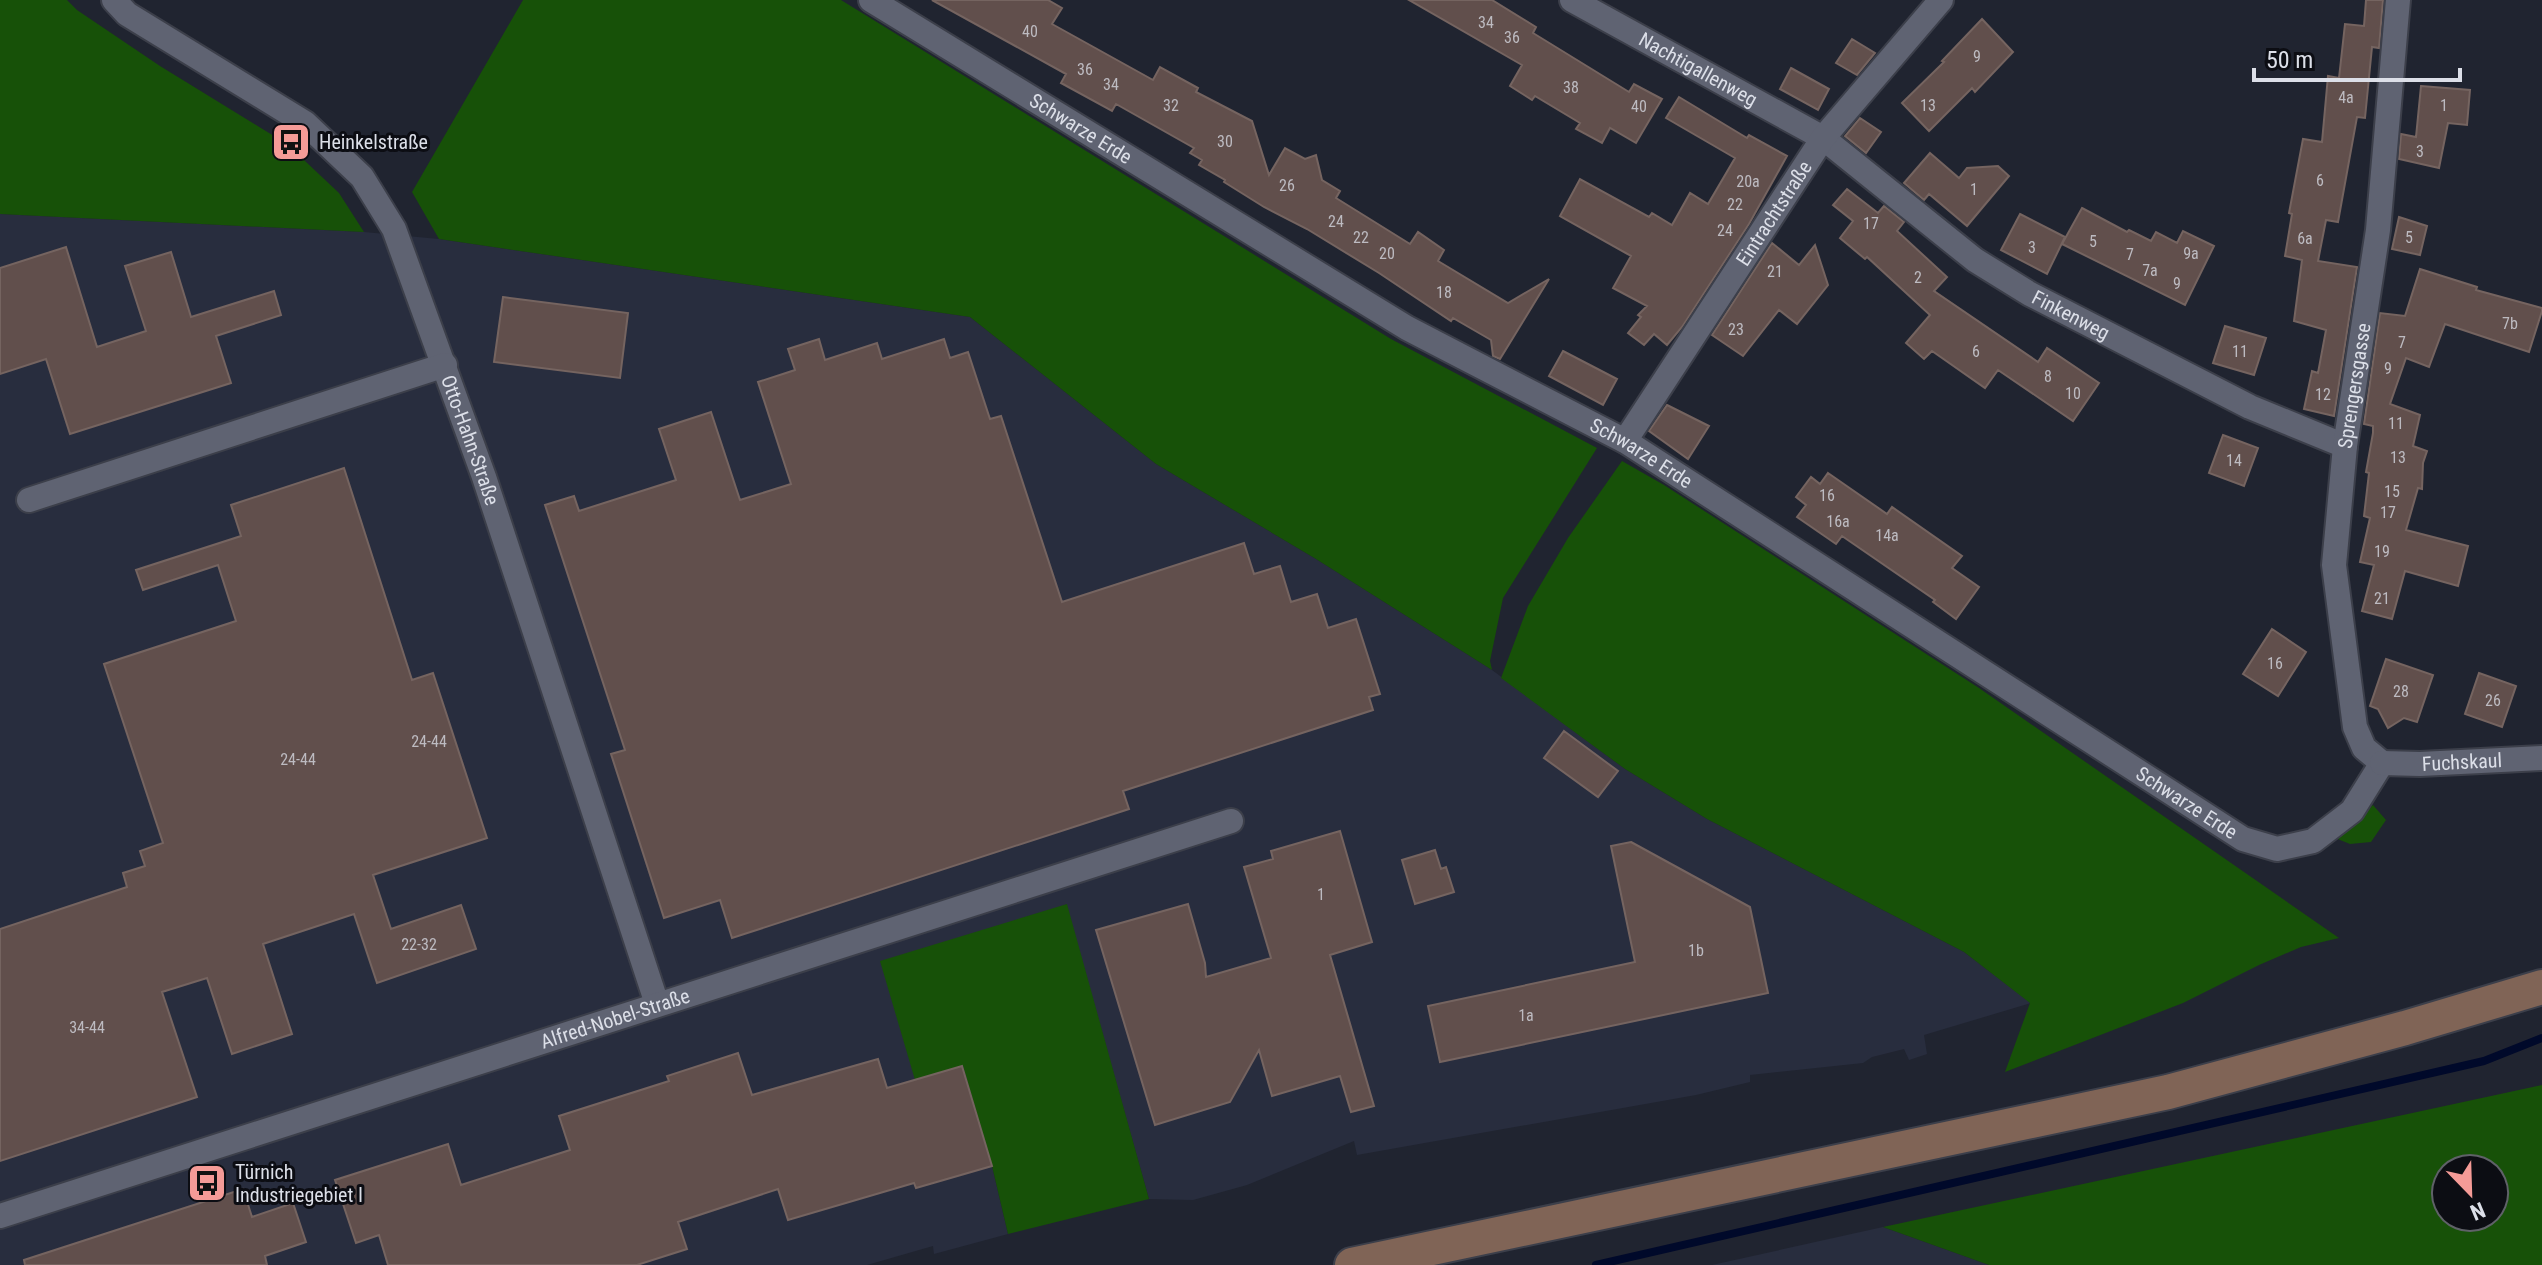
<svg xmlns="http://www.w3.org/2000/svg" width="2542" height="1265" viewBox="0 0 2542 1265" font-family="'Roboto Condensed',sans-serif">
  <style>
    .built { fill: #282d3e }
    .green { fill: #175108; fill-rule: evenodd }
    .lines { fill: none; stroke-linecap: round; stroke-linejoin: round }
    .stream { stroke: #00092a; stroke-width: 8 }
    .building { fill: #614f4c; stroke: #756460; stroke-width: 2 }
    .street-casing { stroke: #3c3f4a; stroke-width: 28 }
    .secondary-casing { stroke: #3c3f4a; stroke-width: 38 }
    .street { stroke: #5f6372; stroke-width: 24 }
    .secondary { stroke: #806456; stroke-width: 34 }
    .labels { text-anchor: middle; stroke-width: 6; stroke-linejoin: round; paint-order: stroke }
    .number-label { font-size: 16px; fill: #bdbbc1 }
    .street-label { font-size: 20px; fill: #dcdfe8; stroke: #0c0d13 }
    .poi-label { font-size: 20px; fill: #dcdfe8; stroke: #0c0d13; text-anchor: start }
  </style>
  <rect width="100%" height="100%" fill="#202430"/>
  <path class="built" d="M0,214L364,232L439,239L970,317L1156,464L1316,559L1492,670L1625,769L1707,819L1964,952L2031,1003L1924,1035L1927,1054L1909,1060L1904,1049L1872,1057L1863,1063L1750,1075V1082L1696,1095L1357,1155L1354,1141L1247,1185L1193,1200L1149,1199L1066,904L962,1066L992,1166L1008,1234L934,1254L933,1246L867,1265H0Z
    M1883,1227L1989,1265H1712Z"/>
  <path class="green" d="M0,0H67L77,10L160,66L287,144L339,193L364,232L0,214Z
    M523,0H841L1391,339L1597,448L1503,598L1490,661L1492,670L1316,559L1156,464L970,317L439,239L412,192Z
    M1622,461L1664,485L1979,688L2339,938L2301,947L2259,965L2183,1003L2005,1072L2030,1003L1964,952L1707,819L1625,769L1501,678L1528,606L1568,538Z
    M2373,805L2386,820L2371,842L2350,844L2335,838Z
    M1067,904L1149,1199L1008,1234L992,1166L963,1066L915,1080L880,961Z
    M2542,1085V1265H1989L1883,1227ZM2446,1169H2494V1217H2446Z"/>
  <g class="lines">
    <path class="stream" d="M1596,1265L2484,1061L2542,1038"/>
  </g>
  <path class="building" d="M932,0H1048L1062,8L1052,24L1153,80L1160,67L1198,88L1196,92L1252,121L1269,175L1285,148L1305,159L1316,155L1322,180L1340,191L1336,198L1410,244L1418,232L1444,250L1438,261L1508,303L1549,279L1500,359L1493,356L1491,340L1453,318L1451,321L1379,273L1307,229L1264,207L1224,182L1225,180L1199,165L1202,160L1190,153L1194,148L1116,104L1112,111L1061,83L1066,74Z
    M1409,0H1492L1536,27L1533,33L1629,92L1634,84L1662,99L1636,143L1610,128L1602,143L1576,129L1580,123L1535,96L1532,100L1510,86L1522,65Z
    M2366,0H2383L2379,48L2372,47L2365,118L2357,117L2338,222L2326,220L2318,261L2357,267L2334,416L2304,409L2312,371L2318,373L2326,330L2294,321L2302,260L2285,256L2292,214L2289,213L2303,139L2322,142L2328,76L2339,78L2345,24L2364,26Z
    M1982,19L2013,52L1975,92L1972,88L1929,131L1902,103L1944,62L1942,61Z
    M1852,39L1875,53L1857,75L1836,63Z
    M1791,68L1829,89L1818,110L1780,89Z
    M2421,86L2470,90L2467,125L2448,123L2439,168L2399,159L2401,134L2416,137Z
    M1679,97L1747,138L1749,135L1787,156L1749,224L1682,327L1667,345L1654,334L1644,345L1628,333L1641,317L1638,315L1647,306L1613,288L1631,256L1560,216L1580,179L1649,217L1652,213L1672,225L1690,193L1708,204L1735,158L1666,118Z
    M1860,118L1881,132L1866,153L1845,136Z
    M1930,153L1959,178L1967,168L1998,166L2009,176L1967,226L1929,194L1924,200L1904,183Z
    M1847,189L1878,213L1884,206L1904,222L1897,231L1947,277L1934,291L2038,362L2047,348L2099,383L2073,421L1998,370L1985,388L1932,351L1924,359L1906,343L1930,315L1867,257L1865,259L1840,238L1853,221L1833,205Z
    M2082,208L2127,232L2129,230L2151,241L2156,232L2177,243L2183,231L2214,246L2185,305L2062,244Z
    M2020,214L2065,237L2047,274L2001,250Z
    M2399,217L2427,226L2420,255L2392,249Z
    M1772,243L1799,265L1815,245L1828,285L1797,324L1779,310L1743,356L1712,335Z
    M66,247L97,347L146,331L125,266L171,252L191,317L274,291L281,315L216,336L231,383L70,434L46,359L0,374V268Z
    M2420,269L2477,287L2476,290L2542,308V311L2529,352L2445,324L2429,367L2406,358L2390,404L2420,415L2413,446L2427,451L2423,463L2422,489L2418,488L2406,530L2468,546L2458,586L2405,571L2392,619L2362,611L2374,565L2360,562L2370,518L2364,516L2369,473L2366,472L2373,433V426L2364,424L2380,313L2405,316Z
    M503,297L628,313L620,378L494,362Z
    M2225,326L2266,338L2254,375L2213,363Z
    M819,339L825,360L877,343L882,359L944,339L950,358L968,352L990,419L1001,416L1062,602L1244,543L1254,574L1280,566L1291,602L1317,594L1328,628L1356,619L1380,694L1369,697L1373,710L1123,791L1129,809L732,938L720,900L664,918L611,754L625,750L545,505L574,496L579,511L676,480L659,429L711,412L740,500L791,484L758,382L795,370L788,349Z
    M1563,351L1617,379L1603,405L1549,376Z
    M1667,405L1709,426L1688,459L1649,431Z
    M2223,435L2258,448L2244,486L2209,473Z
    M344,468L412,680L433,673L487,838L373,875L391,929L461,905L476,949L377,983L354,914L263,944L292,1034L232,1054L207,978L162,992L197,1097L0,1161V929L127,887L123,873L145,866L140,851L163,843L104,664L236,621L218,565L143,590L136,570L241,536L231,505Z
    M1828,473L1887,514L1892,507L1962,556L1952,568L1979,587L1956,619L1933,602L1935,600L1842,536L1836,544L1797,517L1806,505L1796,497L1811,477L1820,484Z
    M2272,629L2306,652L2278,696L2243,674Z
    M2386,659L2433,675L2417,722L2404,718L2388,728L2378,709L2370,706Z
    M2479,673L2516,686L2502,727L2465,714Z
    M1564,731L1618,771L1598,797L1544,758Z
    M1340,831L1372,942L1330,955L1374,1106L1351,1112L1340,1076L1272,1096L1259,1050L1230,1102L1155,1125L1096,930L1188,904L1205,963L1206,977L1271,958L1244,867L1273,859L1271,851Z
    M1631,842L1750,907L1768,993L1440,1062L1428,1006L1635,962L1611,846Z
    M1435,850L1441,869L1446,867L1454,892L1415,904L1402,860Z
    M738,1053L752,1095L878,1059L887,1088L962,1066L992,1166L916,1188L914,1183L788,1220L778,1189L678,1222L687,1249L637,1265H388L379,1235L356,1243L335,1180L448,1144L461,1185L570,1150L559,1116L669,1081L667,1076Z
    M243,1189L252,1217L293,1203L306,1242L265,1256L267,1265H25L24,1260Z"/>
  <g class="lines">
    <defs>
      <g id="street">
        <path id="s1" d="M114,0L127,14L305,123L362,177L394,229L484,477L657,1004"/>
        <path id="s2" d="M871,0L1407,328L1625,441L2243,839L2277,849L2313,841L2352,811L2382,763"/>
        <path id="s3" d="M1572,0L1823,138L1975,260L2030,294L2250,407L2345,446"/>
        <path id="s4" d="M1625,441L1823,138L1941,0"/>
        <path d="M29,500L445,365"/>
        <path id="s5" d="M2382,763L2364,748L2355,727L2334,565L2345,446L2378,230L2398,0"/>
        <path id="s6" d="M2382,763L2420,764L2542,758"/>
        <path id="s7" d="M0,1216L1231,821"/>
      </g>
      <path id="secondary" d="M1352,1265L2168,1092L2405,1028L2542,987"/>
    </defs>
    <use href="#street" class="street-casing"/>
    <use href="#secondary" class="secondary-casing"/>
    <use href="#street" class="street"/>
    <use href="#secondary" class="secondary"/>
  </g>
  <defs>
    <symbol id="bus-square" viewBox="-11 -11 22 22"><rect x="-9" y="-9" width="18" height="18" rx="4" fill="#f59b97" stroke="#0c0d13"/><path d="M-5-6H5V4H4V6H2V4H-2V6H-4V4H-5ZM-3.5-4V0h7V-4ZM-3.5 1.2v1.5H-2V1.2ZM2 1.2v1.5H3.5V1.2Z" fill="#111"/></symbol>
  </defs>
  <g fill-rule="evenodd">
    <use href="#bus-square" x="269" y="120" width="44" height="44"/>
    <use href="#bus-square" x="185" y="1161" width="44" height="44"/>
  </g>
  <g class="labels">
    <g class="number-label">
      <text x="1486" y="28">34</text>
      <text x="1030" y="37">40</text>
      <text x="1512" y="43">36</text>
      <text x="1977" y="62">9</text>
      <text x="1085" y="75">36</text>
      <text x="1111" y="90">34</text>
      <text x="1571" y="93">38</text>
      <text x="2346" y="103">4a</text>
      <text x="1171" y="111">32</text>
      <text x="1928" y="111">13</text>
      <text x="2444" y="111">1</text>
      <text x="1639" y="112">40</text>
      <text x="1225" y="147">30</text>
      <text x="2420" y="157">3</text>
      <text x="2320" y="186">6</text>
      <text x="1748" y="187">20a</text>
      <text x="1287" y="191">26</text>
      <text x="1974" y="195">1</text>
      <text x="1735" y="210">22</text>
      <text x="1336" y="227">24</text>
      <text x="1871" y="229">17</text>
      <text x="1725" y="236">24</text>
      <text x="1361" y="243">22</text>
      <text x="2409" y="243">5</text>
      <text x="2305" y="244">6a</text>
      <text x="2093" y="247">5</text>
      <text x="2032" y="253">3</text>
      <text x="1387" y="259">20</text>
      <text x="2191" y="259">9a</text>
      <text x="2130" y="260">7</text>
      <text x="2150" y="276">7a</text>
      <text x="1775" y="277">21</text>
      <text x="1918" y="283">2</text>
      <text x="2177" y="289">9</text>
      <text x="1444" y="298">18</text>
      <text x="2510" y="329">7b</text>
      <text x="1736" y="335">23</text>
      <text x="2402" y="348">7</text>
      <text x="1976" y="357">6</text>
      <text x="2240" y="357">11</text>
      <text x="2388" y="374">9</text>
      <text x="2048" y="382">8</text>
      <text x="2073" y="399">10</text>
      <text x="2323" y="400">12</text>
      <text x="2396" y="429">11</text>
      <text x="2398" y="463">13</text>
      <text x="2234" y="466">14</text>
      <text x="2392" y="497">15</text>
      <text x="1827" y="501">16</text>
      <text x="2388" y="518">17</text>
      <text x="1838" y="527">16a</text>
      <text x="1887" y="541">14a</text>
      <text x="2382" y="557">19</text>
      <text x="2382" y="604">21</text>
      <text x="2275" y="669">16</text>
      <text x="2401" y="697">28</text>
      <text x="2493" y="706">26</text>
      <text x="429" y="747">24-44</text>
      <text x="298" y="765">24-44</text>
      <text x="1321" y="900">1</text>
      <text x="419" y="950">22-32</text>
      <text x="1696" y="956">1b</text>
      <text x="1526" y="1021">1a</text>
      <text x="87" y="1033">34-44</text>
    </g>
    <g class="street-label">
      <text dy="7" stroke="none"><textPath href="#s3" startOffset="144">Nachtigallenweg</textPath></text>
      <text dy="7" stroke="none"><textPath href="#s2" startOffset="246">Schwarze Erde</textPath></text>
      <text dy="7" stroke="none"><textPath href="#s4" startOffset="272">Eintrachtstraße</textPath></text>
      <text dy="7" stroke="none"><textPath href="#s3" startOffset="592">Finkenweg</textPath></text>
      <text dy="7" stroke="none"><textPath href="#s5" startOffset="390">Sprengersgasse</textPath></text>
      <text dy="7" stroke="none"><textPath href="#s1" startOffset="592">Otto-Hahn-Straße</textPath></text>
      <text dy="7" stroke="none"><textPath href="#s2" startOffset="894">Schwarze Erde</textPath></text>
      <text dy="7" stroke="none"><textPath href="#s6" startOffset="80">Fuchskaul</textPath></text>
      <text dy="7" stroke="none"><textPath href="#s2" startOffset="1542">Schwarze Erde</textPath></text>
      <text dy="7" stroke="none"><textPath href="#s7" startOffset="646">Alfred-Nobel-Straße</textPath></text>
    </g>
    <g class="poi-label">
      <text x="319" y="149">Heinkelstraße</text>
      <text x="235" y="1179">Türnich<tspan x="235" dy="23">Industriegebiet I</tspan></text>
    </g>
  </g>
  <g transform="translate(2470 1193) rotate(157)"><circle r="38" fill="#0c0d13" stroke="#5f6168" stroke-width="2"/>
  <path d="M0-6L14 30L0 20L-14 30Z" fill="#f59b97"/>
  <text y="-12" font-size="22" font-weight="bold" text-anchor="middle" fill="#dcdfe8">N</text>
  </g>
  <path d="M2254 68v12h206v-12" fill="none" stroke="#dcdfe8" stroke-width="4"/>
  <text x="2266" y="68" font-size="24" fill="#dcdfe8" stroke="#0c0d13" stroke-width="6" paint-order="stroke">50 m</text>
</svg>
